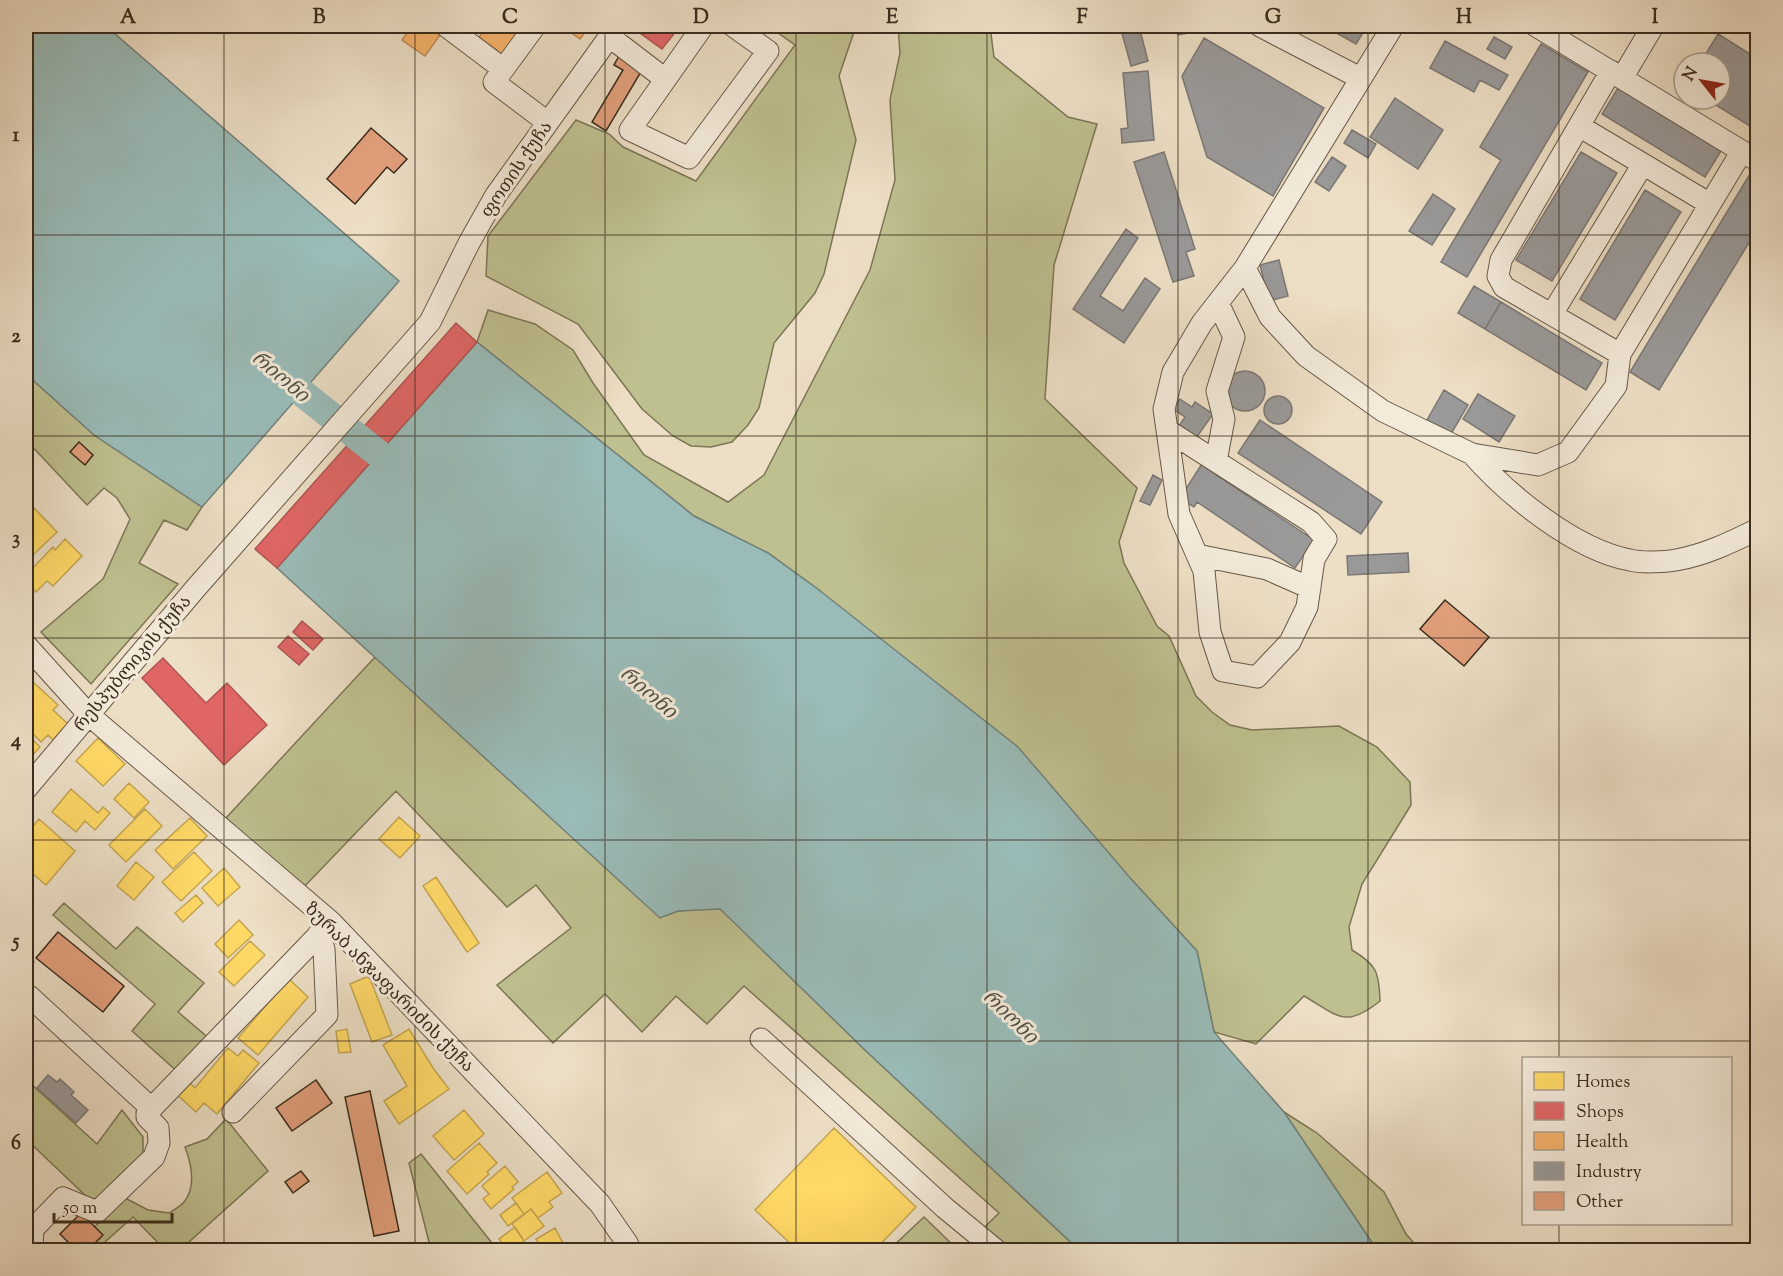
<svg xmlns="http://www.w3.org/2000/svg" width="1783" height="1276" viewBox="0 0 1783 1276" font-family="'Sorts Mill Goudy','Noto Serif Georgian',serif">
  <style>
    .green { fill: #bfc090; stroke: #7c7656; stroke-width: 1.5 }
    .water { fill: #9abcb9; stroke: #73827b; stroke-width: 1.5 }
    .homes { fill: #ffd966; stroke: #c4a550; stroke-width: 1.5 }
    .shops { fill: #e06666; stroke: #ae5550; stroke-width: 1.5 }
    .health { fill: #f6b26b; stroke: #bd8a54; stroke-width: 1.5 }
    .industry { fill: #999; stroke: #7c7874; stroke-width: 1.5 }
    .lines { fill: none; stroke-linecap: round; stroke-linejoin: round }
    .river { stroke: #9abcb9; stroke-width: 28 }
    .building { fill: #e3a07d; stroke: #392c1d; stroke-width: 1.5 }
    .minor-casing { stroke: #665947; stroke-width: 23 }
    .minor { stroke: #f3eada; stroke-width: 21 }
    .grid { fill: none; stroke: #392c1d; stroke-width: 1.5; stroke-opacity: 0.55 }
    .labels { text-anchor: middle; stroke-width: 6; stroke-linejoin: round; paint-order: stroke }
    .street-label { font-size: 18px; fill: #392c1d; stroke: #f3eada }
    .water-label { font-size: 20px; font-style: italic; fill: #515044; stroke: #f3eada }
    .neatline { fill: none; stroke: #392c1d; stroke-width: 2 }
    .grid-label { font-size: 20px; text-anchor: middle; font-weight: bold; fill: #392c1d }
  </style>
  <rect width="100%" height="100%" fill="#eddfc6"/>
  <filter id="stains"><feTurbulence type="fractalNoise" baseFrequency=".00333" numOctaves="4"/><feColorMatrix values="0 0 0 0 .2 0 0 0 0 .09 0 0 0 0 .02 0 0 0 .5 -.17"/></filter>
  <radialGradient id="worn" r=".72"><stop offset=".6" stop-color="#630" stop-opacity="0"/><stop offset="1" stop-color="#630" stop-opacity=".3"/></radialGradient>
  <path class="green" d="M768,26H856L839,76L856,140L824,274L815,293L774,343L759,408L748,425L732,442L711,447L691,446L673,436L642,409L578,324L486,276L488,236L576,120L609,134L623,147L696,181L795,45Z
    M898,26H990L994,57L1068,117L1097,124L1054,265L1045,399L1137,488L1119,542L1124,563L1157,626L1169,636L1196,696L1212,712L1230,725L1252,730L1339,726L1377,747L1410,782L1411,805L1362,884L1349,927L1352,950C1377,965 1379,972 1380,1001C1345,1029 1338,1016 1304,996L1256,1044L1214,1032L1197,951L1132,880L819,590L768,553L694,516L477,342L488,310L535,324L573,350L593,383L644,455L728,502L764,475L870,270L895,180L890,100L900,53Z
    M26,374L94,435L202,507L187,530L164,520L139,563L178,584L91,684L41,632L103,579L130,519L117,498L104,488L87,505L26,440Z
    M375,657L660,917L678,911L720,908L865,1050L1079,1250H961L999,1213L744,986L707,1024L676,996L642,1032L605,994L553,1043L497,985L571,928L536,885L507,907L396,791L303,888L226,818Z
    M64,903L116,949L137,927L204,983L178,1012L211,1040L180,1074L132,1031L155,1004L53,915Z
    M30,1083L97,1144L122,1110L143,1137V1156L101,1201L90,1200L27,1140L26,1134V1087Z
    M1284,1112L1317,1133L1384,1192L1406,1234L1420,1250H1377Z
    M226,1119L268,1171L180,1250H165L133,1217L96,1250H70L125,1198L148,1210L169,1213C174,1210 181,1206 184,1202C197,1186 191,1163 185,1147L207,1139Z
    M421,1154L496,1248L492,1250H431L409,1163Z
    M924,1217L958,1250H889Z"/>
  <path class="water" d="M26,26H106L399,281L202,507L94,435L26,374Z
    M477,342L694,516L768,553L819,590L1018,747L1132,880L1197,951L1214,1032L1284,1112L1377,1250H1079L865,1050L720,909L678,911L660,918L277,568Z"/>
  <path class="homes" d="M34,508L57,532L30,558L26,553V516Z
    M65,539L82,556L53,586L47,581L36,592L26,582V575L53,547L55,550Z
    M32,681L58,705L53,710L68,724L53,740L48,735L41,742L26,727V689Z
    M26,733L40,747L26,762Z
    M98,738L125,764L103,786L76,761Z
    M129,783L149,802L134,818L114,799Z
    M71,789L98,813L103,807L110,813L95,830L85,821L76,832L52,812Z
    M145,809L162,826L126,862L109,845Z
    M399,817L420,836L400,858L379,839Z
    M190,818L207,836L173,869L155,850Z
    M39,819L75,851L46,885L26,868V835Z
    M194,852L212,871L181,901L162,882Z
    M136,862L154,877L134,900L117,886Z
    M224,868L240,887L218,906L202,888Z
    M436,877L479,943L467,952L423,886Z
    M196,895L203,903L183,922L175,913Z
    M239,920L253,935L228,958L215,944Z
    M250,941L265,955L234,986L219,972Z
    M369,976L392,1035L372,1042L350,984Z
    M289,979L308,997L258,1055L238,1038Z
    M347,1029L351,1052L339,1053L336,1031Z
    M409,1029L433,1068L449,1089L399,1124L384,1101L407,1086L383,1045Z
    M228,1048L238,1056L243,1050L259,1063L217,1114L204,1103L196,1112L173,1091L185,1078L195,1088Z
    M464,1110L484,1134L454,1160L433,1136Z
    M834,1128L916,1207L875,1250H797L755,1210Z
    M479,1143L497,1163L487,1172L489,1174L467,1194L447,1171Z
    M505,1166L518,1182L512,1187L514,1189L491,1209L483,1199L489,1194L482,1186Z
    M547,1172L562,1193L549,1202L553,1207L538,1218L531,1209L524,1214L512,1198Z
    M516,1203L524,1214L508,1226L500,1215Z
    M531,1209L544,1226L524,1241L512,1224Z
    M515,1227L524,1241L511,1250H507L499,1239Z
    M555,1228L565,1247L559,1250H542L536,1239Z"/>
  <path class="shops" d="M646,26H680L662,49L640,33Z
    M456,323L477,342L277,568L255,549Z
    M302,621L323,639L313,650L293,632Z
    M288,636L309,654L299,665L278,647Z
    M163,658L206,703L227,683L267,725L224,765L142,678Z"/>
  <path class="health" d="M412,26H427L440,35L425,56L402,40Z
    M488,26H529L506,57L479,37Z
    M562,26H584L588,28L580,39Z"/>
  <path class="industry" d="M1120,26H1139L1148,61L1131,66Z
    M1176,26H1199L1200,31L1178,35Z
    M1324,26H1367L1356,44Z
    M1718,34L1758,59V131L1706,99H1720V63H1700Z
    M1494,37L1512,47L1505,59L1487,49Z
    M1204,38L1324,108L1273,196L1207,157L1182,76Z
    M1445,41L1508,75L1499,90L1480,80L1474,92L1430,68Z
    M1541,44L1588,72L1467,277L1441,262L1501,160L1480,147Z
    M1148,71L1154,140L1122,143L1121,129L1128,128L1123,73Z
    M1618,88L1721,151L1705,177L1602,114Z
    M1395,98L1443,130L1418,169L1370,137Z
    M1352,130L1376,144L1368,158L1344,143Z
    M1164,152L1195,249L1186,252L1194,276L1173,282L1134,162Z
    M1581,152L1617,173L1552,281L1516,260Z
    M1332,157L1346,166L1329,191L1315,182Z
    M1753,169L1758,171V228L1659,390L1630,372Z
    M1645,190L1681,212L1615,320L1580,299Z
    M1433,194L1455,209L1432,245L1409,231Z
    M1126,229L1138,238L1100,296L1123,311L1145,278L1160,289L1124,343L1073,309Z
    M1279,260L1288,296L1269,301L1260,265Z
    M1474,286L1501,302L1485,329L1458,313Z
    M1501,302L1602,363L1586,390L1485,329Z
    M1225 391a20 20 0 1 1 40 0a20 20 0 1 1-40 0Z
    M1444,390L1468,405L1451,434L1427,420Z
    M1478,394L1515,416L1499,442L1463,419Z
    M1264 410a14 14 0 1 1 28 0a14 14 0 1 1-28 0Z
    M1180,399L1192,407L1195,402L1213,414L1194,441L1177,429L1185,417L1173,409Z
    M1260,420L1382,502L1361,534L1238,453Z
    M1205,459L1219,468L1215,474L1314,540L1295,568L1197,502L1194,507L1180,498Z
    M1153,475L1162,480L1150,505L1140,501Z
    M1408,553L1409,572L1348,575L1347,556Z
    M26,956L34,962L26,973Z
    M48,1075L57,1082L60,1079L74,1092L71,1095L88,1110L76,1123L37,1088Z"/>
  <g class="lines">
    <path class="river" d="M271,368L385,459"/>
  </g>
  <path class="building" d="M619,56L642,70L606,131L592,122L623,70L614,65Z
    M371,128L407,159L394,173L387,167L355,204L327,179Z
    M79,442L93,455L85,465L70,452Z
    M1445,600L1489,637L1464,666L1420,629Z
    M58,932L124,986L103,1012L36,958Z
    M316,1080L332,1103L292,1131L276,1108Z
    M370,1091L399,1231L374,1236L345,1097Z
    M301,1171L309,1181L293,1193L285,1182Z
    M81,1213L103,1235L88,1250H76L60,1234Z"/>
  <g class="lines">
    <defs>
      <path id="minor" d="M446,26L503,69
        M535,26L494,82L547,122
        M703,26L630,130L689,158L768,51L733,26
        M1260,26L1360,78
        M1536,26L1758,161
        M610,37L665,79
        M1611,71L1501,260L1498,276L1504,287L1620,354L1742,151
        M1622,78L1653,26
        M1579,126L1710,204
        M1245,268L1270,317L1306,356L1383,411L1472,454L1538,465L1568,452L1616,386L1620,354
        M1552,314L1643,164
        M1167,430L1311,522L1326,539L1314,559L1307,607L1290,642L1257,677L1223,671L1210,632L1204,571L1179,514L1164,409L1173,372L1202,323L1245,268L1393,26
        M1472,454C1508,495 1575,550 1630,560C1641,563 1665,562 1676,560C1705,555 1732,542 1758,529
        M1216,461L1224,419L1217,391L1234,337L1218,303
        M1197,555L1267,569L1310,588
        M26,645L89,715L331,922L600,1204L627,1243L630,1250
        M26,789L195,589L430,322L469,243L496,195L617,26
        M29,996L151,1108
        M761,1039L945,1208L996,1250
        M233,1112L327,1015L324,949L318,935
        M32,1247L33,1229L63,1198L97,1212L154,1157L159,1143L158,1128L147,1117V1113L331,922"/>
    </defs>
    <use href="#minor" class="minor-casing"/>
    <use href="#minor" class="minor"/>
  </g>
  <path class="grid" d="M224,26V1250M415,26V1250M605,26V1250M796,26V1250M987,26V1250M1178,26V1250M1368,26V1250M1559,26V1058M26,235H1758M26,436H1758M26,638H1758M26,840H1758M26,1041H1758M1559,1224V1250"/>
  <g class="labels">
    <g class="street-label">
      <text transform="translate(516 169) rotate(-56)" y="6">ფოთის ქუჩა</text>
      <text transform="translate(132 663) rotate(-50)" y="6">რესპუბლიკის ქუჩა</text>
      <text transform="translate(390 987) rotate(45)" y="6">ზურაბ ანჯაფარიძის ქუჩა</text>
    </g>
    <g class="water-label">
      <text transform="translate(281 376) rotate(40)" y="7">რიონი</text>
      <text transform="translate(649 692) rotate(41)" y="7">რიონი</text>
      <text transform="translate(1011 1016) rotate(44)" y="7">რიონი</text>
    </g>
  </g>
  <rect width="1783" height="1276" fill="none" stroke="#eddfc6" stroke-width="66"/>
  <rect x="1522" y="1057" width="210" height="168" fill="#f3eada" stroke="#a99e8e" stroke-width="1.5"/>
  <rect x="1534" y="1072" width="30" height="18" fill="#ffd966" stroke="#a99e8e" stroke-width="1.5"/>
  <text x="1576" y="1087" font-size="18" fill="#392c1d">Homes</text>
  <rect x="1534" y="1102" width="30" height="18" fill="#e06666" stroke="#a99e8e" stroke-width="1.5"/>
  <text x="1576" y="1117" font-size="18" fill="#392c1d">Shops</text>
  <rect x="1534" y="1132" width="30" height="18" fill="#f6b26b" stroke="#a99e8e" stroke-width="1.5"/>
  <text x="1576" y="1147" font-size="18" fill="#392c1d">Health</text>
  <rect x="1534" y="1162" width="30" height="18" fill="#999999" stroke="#a99e8e" stroke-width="1.5"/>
  <text x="1576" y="1177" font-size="18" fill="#392c1d">Industry</text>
  <rect x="1534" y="1192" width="30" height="18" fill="#e3a07d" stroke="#a99e8e" stroke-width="1.5"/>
  <text x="1576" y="1207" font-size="18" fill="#392c1d">Other</text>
  <g transform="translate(1702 81) rotate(301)"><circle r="28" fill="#f3eada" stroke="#a99e8e" stroke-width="1.5"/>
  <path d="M0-4.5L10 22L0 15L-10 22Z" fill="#8f2418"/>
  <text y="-9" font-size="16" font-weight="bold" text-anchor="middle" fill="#392c1d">N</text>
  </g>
  <path d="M54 1213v9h118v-9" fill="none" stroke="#392c1d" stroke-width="3"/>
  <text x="63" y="1213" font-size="18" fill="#392c1d" stroke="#f3eada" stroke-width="4.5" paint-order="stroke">50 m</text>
  <rect x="33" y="33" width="1717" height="1210" class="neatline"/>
  <g class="grid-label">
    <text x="128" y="23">A</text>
    <text x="319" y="23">B</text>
    <text x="510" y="23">C</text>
    <text x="701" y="23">D</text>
    <text x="892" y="23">E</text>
    <text x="1082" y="23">F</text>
    <text x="1273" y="23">G</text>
    <text x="1464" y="23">H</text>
    <text x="1655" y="23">I</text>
    <text x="16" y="141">1</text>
    <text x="16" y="342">2</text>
    <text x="16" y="544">3</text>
    <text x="16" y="746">4</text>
    <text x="16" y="947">5</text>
    <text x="16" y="1149">6</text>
  </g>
  <rect width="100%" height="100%" filter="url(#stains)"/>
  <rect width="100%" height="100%" fill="url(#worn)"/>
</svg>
